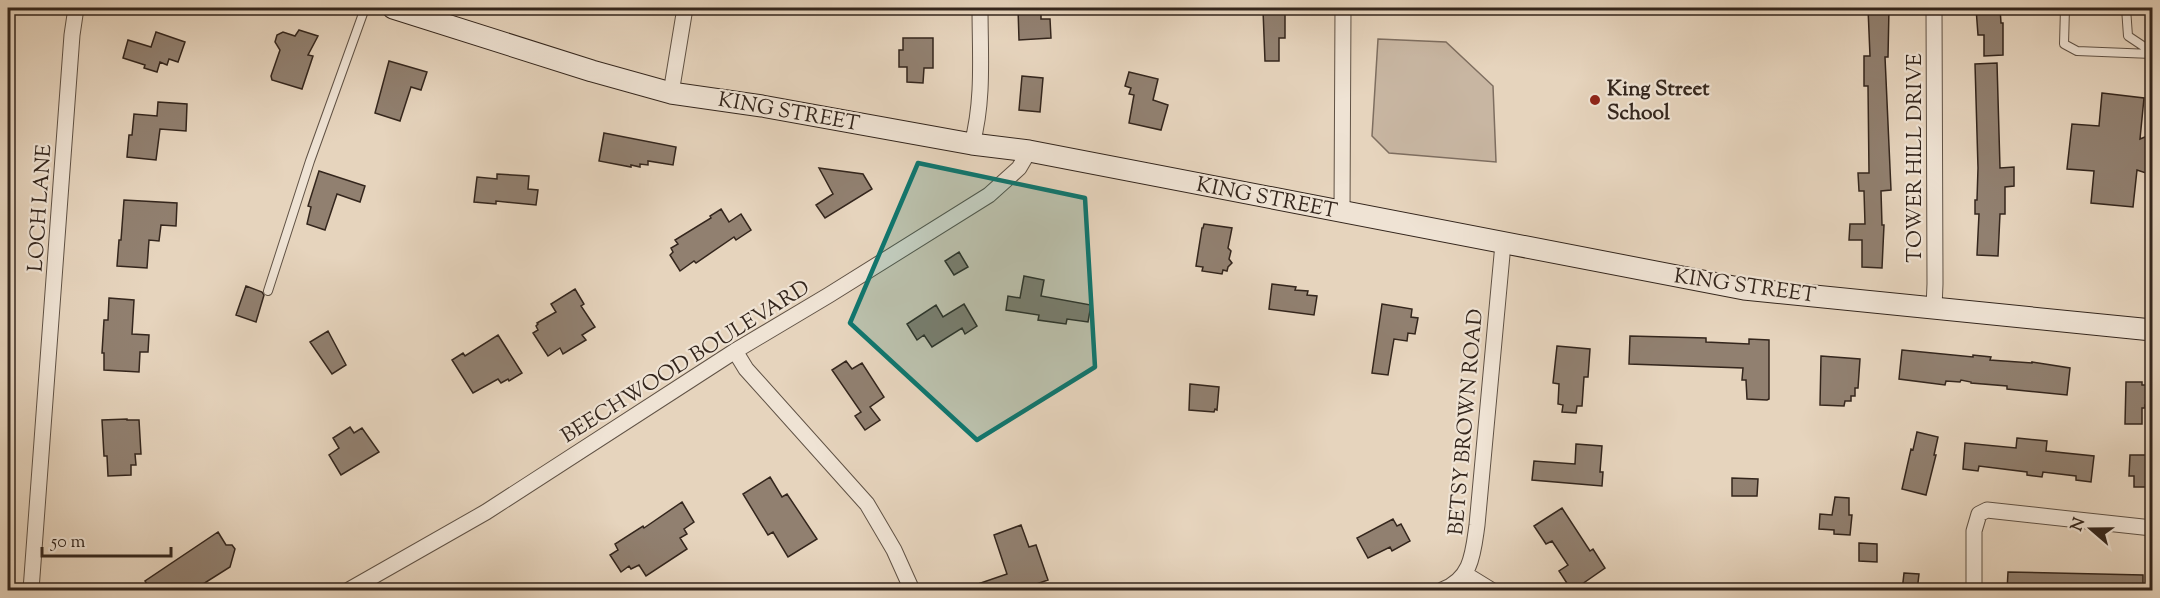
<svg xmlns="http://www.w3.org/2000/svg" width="2160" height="598" viewBox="0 0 2160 598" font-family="'Sorts Mill Goudy',serif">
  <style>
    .green { fill: #c8b6a2; stroke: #7e6e60; stroke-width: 1.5 }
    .building { fill: #918070; stroke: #34261d; stroke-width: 1.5 }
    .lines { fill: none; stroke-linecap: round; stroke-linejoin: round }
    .service-casing { stroke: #605245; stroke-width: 10 }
    .minor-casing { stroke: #605245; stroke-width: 17 }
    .secondary-casing { stroke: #34261d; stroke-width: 23 }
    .service { stroke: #efe3d4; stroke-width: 8 }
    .minor { stroke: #efe3d4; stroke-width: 15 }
    .secondary { stroke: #efe3d4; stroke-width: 21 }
    .marked { fill: #0f766e; fill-opacity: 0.2; stroke: #0f766e; stroke-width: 4.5; stroke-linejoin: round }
    .poi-dot { fill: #8f2418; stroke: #efe3d4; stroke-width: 2 }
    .labels { text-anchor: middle; stroke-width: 4.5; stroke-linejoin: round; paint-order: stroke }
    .poi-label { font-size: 21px; font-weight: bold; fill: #34261d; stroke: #efe3d4; text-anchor: start }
    .street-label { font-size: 21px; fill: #34261d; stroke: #efe3d4 }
  </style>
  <rect width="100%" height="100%" fill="#e6d4bd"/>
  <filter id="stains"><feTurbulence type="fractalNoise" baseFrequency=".00333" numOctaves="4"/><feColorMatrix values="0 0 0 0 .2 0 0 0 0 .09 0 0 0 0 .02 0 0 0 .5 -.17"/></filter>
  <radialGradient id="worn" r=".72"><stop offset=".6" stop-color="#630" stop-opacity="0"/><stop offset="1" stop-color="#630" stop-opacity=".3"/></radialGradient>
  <path class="green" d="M1378,39L1446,42L1493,86L1496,162L1389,153L1372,136Z"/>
  <path class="building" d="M1018,8H1041V19H1050L1051,38L1019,40Z
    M1265,8H1285V38H1279V61H1265L1263,10H1266Z
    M1868,8H1889L1888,57H1885L1891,190L1881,191L1882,225H1884L1882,268L1862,267V240H1849L1850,224H1865L1864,191H1859L1858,173H1869L1868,86H1864V56H1870Z
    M1976,8H2000L2001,23H2003V55L1984,56V35H1978Z
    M299,30L318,36L308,55L313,56L302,89L272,80L271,76L280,50L275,42L277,35L283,32L295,36Z
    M156,32L185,42L178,62L169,59L167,65L160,62L157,72L144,68L145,65L123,58L128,40L151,47Z
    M903,38H933V68H924L923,83L907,82V67H899V50H903Z
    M389,61L427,72L421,90L411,87L400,121L375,113Z
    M1997,63L2000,168L2014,167V186L2005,187V214H2000L1998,256L1977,255L1979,214H1975V200H1977L1978,168L1975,64Z
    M1129,72L1158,79L1153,100L1168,105L1161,130L1129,123L1134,95L1129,94L1131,88L1125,86Z
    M1022,76L1043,78L1040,112L1019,110Z
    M2102,93L2144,98L2140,139L2152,134V175L2137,170L2133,207L2091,203L2094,171L2067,169L2072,124L2099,126Z
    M158,102L187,104L186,131L160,129L156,160L127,157L129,135H132L134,114L157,116Z
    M604,133L676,147L673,165L648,161V165L640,164V167L631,165V167L599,161Z
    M819,168L863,174L872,189L825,218L816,205L833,194Z
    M319,171L365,186L360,202L337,194L325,230L307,224L311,207L308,206Z
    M497,174L529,176L528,189L538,190L536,205L496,201V204L474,202L477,177L497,179Z
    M124,200L177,203L176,226L161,225L159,241L149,240L147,268L117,266L119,240H121Z
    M721,209L729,222L741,214L751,230L736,240L734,237L696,263L694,261L680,271L670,255L673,252L671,248L678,244L675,240L711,218L710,216Z
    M1204,224L1232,228L1228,248L1231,251L1229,259L1232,263L1228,267L1227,271L1223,270L1222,274L1202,271L1203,267L1196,266L1202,228H1203Z
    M959,252L968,267L954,275L945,261Z
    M1024,276L1044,280L1041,296L1091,305L1088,322L1067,319L1066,324L1038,320L1039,315L1006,310L1008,296L1020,298Z
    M1272,284L1296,287L1295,290L1308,291L1307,295L1317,296L1314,315L1269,309Z
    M246,286L262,292L264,295L256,322L236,315Z
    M575,289L584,304L581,306L595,327L582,335L586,340L563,354L560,348L548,356L533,333L538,330L536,326L538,324L537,323L556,312L551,304Z
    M109,298L134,300L132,334L149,335L148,352H140L139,372L104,370V353H102L104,320H108Z
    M964,304L977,326L965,334L962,328L932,347L924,335L917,340L907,324L936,305L943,317Z
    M1382,304L1412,309L1411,317L1418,318L1415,334L1408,333L1407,341L1394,339L1388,375L1372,373Z
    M328,331L346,365L332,374L310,342Z
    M498,335L522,373L509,381L508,379L501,383L498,379L473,393L452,360L463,353L465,356Z
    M1630,336L1706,338V342L1749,344V339L1769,340V399L1767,400L1747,399L1746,380H1742L1743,368L1629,364Z
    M1557,346L1590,349L1588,377H1584L1582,406H1577L1576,413L1562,412L1563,405L1558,404L1559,384L1553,383Z
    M1902,350L1973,357V355L1991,357L1990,360L2032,363V362L2070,368L2067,395L2007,389V386L1971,383V382L1961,380L1960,382L1946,381L1945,385L1899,379Z
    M1821,356L1860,359L1858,388H1855V396H1851V401H1845L1844,406L1820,405Z
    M846,361L852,369L862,363L884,397L870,407L880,420L865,430L855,416L861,412L832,370Z
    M2126,382H2142V385H2152V405H2145V408H2142V424H2125Z
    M1190,384L1219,387L1217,410L1215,409L1214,412L1189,410Z
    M127,419V420H139L141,454H135L136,465H131V475L108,476L107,456H104L102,420Z
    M350,427L354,433L362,428L379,452L341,475L329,455L339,448L333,438Z
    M1917,432L1938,437L1934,455H1936L1926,495L1902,489L1911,449L1913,450Z
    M2017,438L2047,441L2046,451L2094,456L2091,482L2076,480V476L2043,472L2042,477L2027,475V472L1979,466L1978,471L1963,469L1965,443L2016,448Z
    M1576,444L1602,446L1600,472H1603L1602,486L1532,480L1534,461L1575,464Z
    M2130,455H2152V487H2134V476H2129Z
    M770,477L782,497L787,494L817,539L788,557L773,532L768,535L743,494Z
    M1732,478L1758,479L1757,496H1732Z
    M1835,497L1849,498V515H1852L1850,535L1834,534V530L1819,529L1820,514L1832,515Z
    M682,502L694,522L684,529L687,534L680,538L687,549L646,576L639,565L631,569L629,566L621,572L610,555L618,550L615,544L643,526L644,528Z
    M1562,508L1590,551L1593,549L1605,568L1572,591L1559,571L1568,565L1552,541L1546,544L1534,526Z
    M1393,519L1397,526L1401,524L1410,541L1392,551L1390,547L1368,558L1357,538Z
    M1021,525L1029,547L1036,545L1048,580L1016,591H966V588L1007,574L994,535Z
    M218,532L226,545H232L235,549L230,567L192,591H151L145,581Z
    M1859,543L1877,544V562L1859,561Z
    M2008,572L2143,575V591H2007Z
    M1904,573L1919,574L1917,591H1902Z"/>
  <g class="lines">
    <defs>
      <path id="service" d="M2065,8L2064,44L2077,51L2152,54
        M2126,8L2128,36L2152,52
        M268,291L310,161L365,8"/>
      <path id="minor" d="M671,93L685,8
        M972,144C984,100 980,53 980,8
        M1342,212L1343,8
        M1934,308L1935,284L1934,8
        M735,351L746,369L867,504L894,550L912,590
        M1465,574L1491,590
        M31,590L72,35L76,8
        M349,590L486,512L735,351L829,295L989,195L1019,168L1029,151
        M1442,590C1472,579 1473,553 1477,525L1503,244
        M1974,590V531L1979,514L1987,510L2152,528"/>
      <path id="secondary" d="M393,8L592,71L671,93L762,106L972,144L1029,151L1744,289L2152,330"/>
    </defs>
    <use href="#service" class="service-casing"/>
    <use href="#minor" class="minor-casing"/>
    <use href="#secondary" class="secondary-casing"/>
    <use href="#service" class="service"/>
    <use href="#minor" class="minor"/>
    <use href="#secondary" class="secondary"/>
  </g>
  <path class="marked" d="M918,163L1085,198L1095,367L977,440L850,323Z"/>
  <circle class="poi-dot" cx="1595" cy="100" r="6"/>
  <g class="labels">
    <g class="poi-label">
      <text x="1607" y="95">King Street<tspan x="1607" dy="24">School</tspan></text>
    </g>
    <g class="street-label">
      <text transform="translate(789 111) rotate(10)" y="7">KING STREET</text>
      <text transform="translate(1914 158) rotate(-90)" y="7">TOWER HILL DRIVE</text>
      <text transform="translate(1267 197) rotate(11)" y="7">KING STREET</text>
      <text transform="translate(39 208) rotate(-86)" y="7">LOCH LANE</text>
      <text transform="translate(1745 285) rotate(8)" y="7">KING STREET</text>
      <text transform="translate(685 361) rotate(-32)" y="7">BEECHWOOD BOULEVARD</text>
      <text transform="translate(1465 422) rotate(-85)" y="7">BETSY BROWN ROAD</text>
    </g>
  </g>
  <rect width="2160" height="598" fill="none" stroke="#e6d4bd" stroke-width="30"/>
  <rect x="9" y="9" width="2142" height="580" fill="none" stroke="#34261d" stroke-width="3"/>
  <rect x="15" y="15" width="2130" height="568" fill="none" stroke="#34261d" stroke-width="1.5"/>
  <g transform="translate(2091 529) rotate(290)" stroke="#efe3d4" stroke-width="4.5" paint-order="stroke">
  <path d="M0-4.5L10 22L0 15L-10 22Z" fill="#34261d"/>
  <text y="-9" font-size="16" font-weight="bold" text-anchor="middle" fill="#34261d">N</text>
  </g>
  <path d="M42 547v9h129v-9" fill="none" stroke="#34261d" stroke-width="3"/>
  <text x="51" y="547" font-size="18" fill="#34261d" stroke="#efe3d4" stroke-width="4.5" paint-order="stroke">50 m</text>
  <rect width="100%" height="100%" filter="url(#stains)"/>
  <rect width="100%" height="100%" fill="url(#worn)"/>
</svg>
